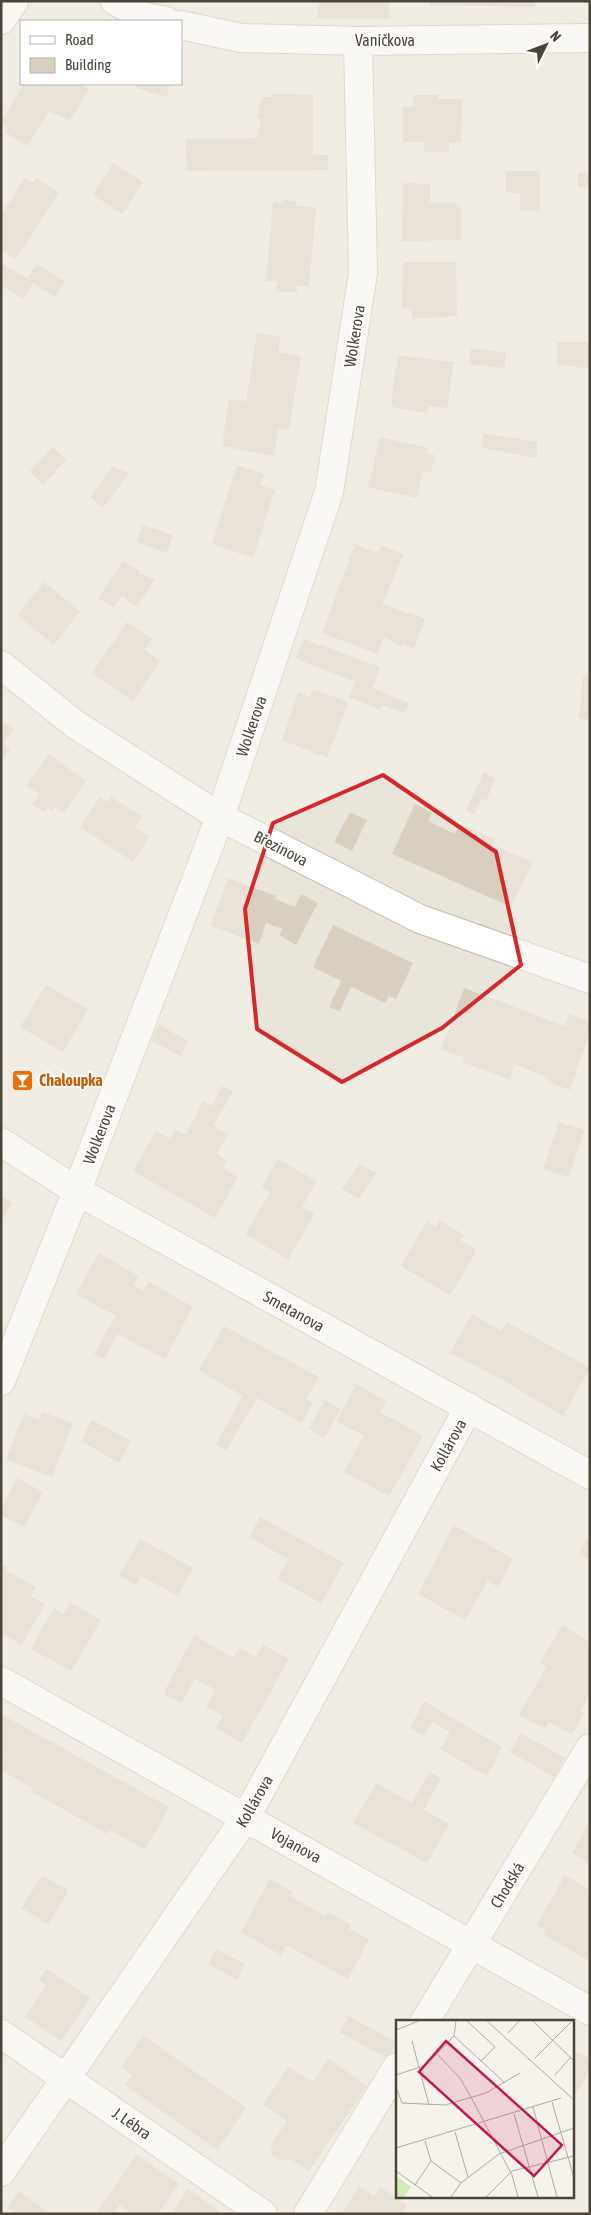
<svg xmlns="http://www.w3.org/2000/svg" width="591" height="2215" viewBox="0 0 591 2215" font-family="'Asap Condensed',sans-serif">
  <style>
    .residential { fill: #eae5da; fill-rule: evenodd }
    .building { fill: #d8cfc1 }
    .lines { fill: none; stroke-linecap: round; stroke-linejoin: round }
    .street-casing { stroke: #c2bbae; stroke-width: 30 }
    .street { stroke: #fff; stroke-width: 28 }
    .marked { fill: none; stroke: #d62828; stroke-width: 4; stroke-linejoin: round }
    .labels { text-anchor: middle; stroke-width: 4; stroke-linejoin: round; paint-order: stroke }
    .street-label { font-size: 16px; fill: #4b4439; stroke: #fff }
    .food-label { font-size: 16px; font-weight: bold; fill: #c56008; stroke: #fff; text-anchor: start }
    .inset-road { fill: none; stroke: #b2ada4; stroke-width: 1 }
    .view { fill: #c2185b; fill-opacity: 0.15; stroke: #c2185b; stroke-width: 2.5 }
    .inset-edge { fill: none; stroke: #4b4439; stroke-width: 2.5 }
  </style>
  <rect width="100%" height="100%" fill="#f6f3ec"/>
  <path class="residential" d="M1,1H590V2214H1ZM21,21H181V84H21ZM397,2021H572V2196H397Z"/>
  <path class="building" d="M319,1H389V19L317,18Z
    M430,1H535V7L430,5Z
    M24,84H80L89,89L70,120L49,112L27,146L5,132L8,127L1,122Z
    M137,84H170L167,97L136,88Z
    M273,94L313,95V155H328V170L187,171L185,139L257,138L261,119L257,118L260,102L262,97H272Z
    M413,95H438V99H462L461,143L449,142V152H424V142H403V107H413Z
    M113,163L143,182L122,214L93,195Z
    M506,171H540V211L520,210V193L506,192Z
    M578,173H590V187H578Z
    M25,178L33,183L36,178L59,192L16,259L1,250V215Z
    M403,183L430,184V202L457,203V207H461V240L402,241Z
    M283,200L296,201V206L316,208L309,286H297V293L276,291L277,281H266L273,202L283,203Z
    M403,262H456L457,316L412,319V309L402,308Z
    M1,263L27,278L37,264L65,282L55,297L33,283L23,299L1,285Z
    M257,333L281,337L278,352L301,356L289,430L278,429L274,456L222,446L229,399L246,401Z
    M557,342H590V369L557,364Z
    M471,348L506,353L505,368L469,364Z
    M398,355L454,362L447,408L429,406L428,413L393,407L391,402Z
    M484,433L537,442V458L482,448Z
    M380,437L428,448L427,454L435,455L431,473L423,471L417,498L368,487Z
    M53,447L66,460L43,485L30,471Z
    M237,465L264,474L260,485L275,490L253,558L212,544Z
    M112,467L129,473L103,508L90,497Z
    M142,525L173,535L167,553L137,542Z
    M355,544L378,553L381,545L404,554L382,604L425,619L414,648L402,644L401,647L384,636L377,654L322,633Z
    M123,561L139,571L138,573L155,579L137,607L122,596L113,608L98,598Z
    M44,582L80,611L54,645L17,615Z
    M127,622L152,639L145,650L160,661L133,701L92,673Z
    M304,639L380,667L372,688L409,703L404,713L382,705L380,709L349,698L355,682L365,685L296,659Z
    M583,675H590V719H579Z
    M313,689L348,702L327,758L282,740L298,693L310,697Z
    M1,720L14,729L3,744L10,750L1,761Z
    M49,754L86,781L64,813L55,806L52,811L47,808L44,812L32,804L39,794L26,786Z
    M484,772L495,779L486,801L481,799L474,815L466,810Z
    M100,797L108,802L111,797L142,816L135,827L149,837L133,862L80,827Z
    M415,804L432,813L428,821L455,834L460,824L496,840L493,845L533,862L511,907L392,854Z
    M350,812L367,820L352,851L334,842Z
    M228,878L276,896L275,899L295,907L301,894L318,903L296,945L279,935L283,929L266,923L259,944L211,926Z
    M333,925L413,963L396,999L389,996L385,1003L351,987L340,1011L329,1007L341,981L313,967Z
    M46,985L88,1009L63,1052L20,1027Z
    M464,988L565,1026L569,1014L590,1022V1030L570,1090L548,1082L549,1078L514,1064L510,1080L462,1062L463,1057L441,1049Z
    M159,1024L187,1041L181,1056L152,1041Z
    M222,1086L233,1092L213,1126L228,1134L217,1154L227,1160L223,1168L238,1177L215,1218L133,1171L156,1131L170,1139L175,1130L186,1135L203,1101L212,1106Z
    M559,1122L584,1130L569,1177L543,1169Z
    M278,1159L317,1181L302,1207L314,1214L288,1260L246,1234L270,1192L262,1187Z
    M359,1164L376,1173L359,1199L342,1189Z
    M1,1195L13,1203L1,1220Z
    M440,1220L464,1235L461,1241L477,1250L450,1295L401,1266L427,1222L436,1227Z
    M99,1253L139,1276L134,1285L144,1291L149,1282L193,1307L165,1359L118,1334L104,1359L94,1354L116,1316L76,1294Z
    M472,1314L502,1331L507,1322L590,1368L563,1416L503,1380L450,1353Z
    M224,1326L319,1377L306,1399L313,1403L302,1423L257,1398L226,1451L216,1444L243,1396L199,1370Z
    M356,1384L386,1401L380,1412L423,1436L389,1496L344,1472L364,1436L337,1421Z
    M325,1400L340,1410L324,1439L309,1428Z
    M42,1412L73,1423L52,1477L6,1460L24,1414L39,1420Z
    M92,1420L131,1441L119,1463L81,1441Z
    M17,1478L43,1492L24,1527L1,1515V1508Z
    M260,1517L344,1563L321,1603L278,1579L288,1559L249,1537Z
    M454,1525L513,1559L498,1588L488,1580L465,1620L418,1594Z
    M590,1535V1560L579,1554Z
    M141,1539L193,1568L178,1596L141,1576L136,1585L119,1576Z
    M1,1563L8,1567L6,1570L36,1587L31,1596L45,1604L22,1645L1,1633Z
    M70,1603L101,1620L71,1671L31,1649L54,1608L64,1614Z
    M562,1625L590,1642V1693L580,1711L584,1712L572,1735L549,1722L545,1729L519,1715L546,1667L540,1663Z
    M194,1635L233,1658L240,1648L256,1657L263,1645L289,1659L242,1743L216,1728L223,1716L206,1707L216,1690L195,1679L181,1703L163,1694Z
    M424,1701L502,1747L487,1776L440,1749L450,1732L433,1722L424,1736L410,1728Z
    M1,1714L169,1807L145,1850L110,1830L107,1834L31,1791L32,1788L1,1770V1761L4,1755L1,1754Z
    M521,1733L565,1758L554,1777L510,1752Z
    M429,1772L441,1778L424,1810L449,1824L427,1863L353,1823L376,1783L412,1803Z
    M590,1822V1863L572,1853Z
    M565,1875L590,1890V1961L544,1935L547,1930L537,1925Z
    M42,1876L69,1890L48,1924L21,1908Z
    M270,1879L293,1892L290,1896L326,1916L328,1912L351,1925L349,1929L369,1940L348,1979L286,1945L281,1955L241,1932Z
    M216,1949L245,1964L237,1980L208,1964Z
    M47,1969L90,1998L61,2041L25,2017L46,1985L39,1980Z
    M349,2016L397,2043L387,2058L339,2032Z
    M143,2035L246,2108L217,2150L125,2085L132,2075L121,2067Z
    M572,2049L590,2059V2070L575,2095L572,2093Z
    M329,2059L367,2086L309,2171L291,2159L281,2161L272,2155L271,2145L287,2121L263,2104L289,2067L313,2082Z
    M137,2155L179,2184L158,2214H133L111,2199L119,2206L113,2214H95Z
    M359,2186L374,2196L380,2187L407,2205L402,2214H341Z
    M188,2189L219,2211L217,2214H171Z
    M19,2191L51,2214H16L7,2208Z"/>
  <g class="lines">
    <defs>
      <path id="street" d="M115,1L145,17L166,21
        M1,20L14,1
        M181,25L241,38L358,41L590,38
        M1,665L76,725L220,817L420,919L590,979
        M1,1142L77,1191L590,1475
        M1,1381L77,1191L220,817L329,492L363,273L358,41
        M1,1681L590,2011
        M425,2021L590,1748
        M1,2034L263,2214
        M1,2172L246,1817L469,1407
        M308,2214L397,2067"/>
    </defs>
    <use href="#street" class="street-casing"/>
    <use href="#street" class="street"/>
  </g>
  <path d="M0 0H591V2215H0ZM383,775L496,852L521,965L442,1028L342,1082L257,1029L245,909L273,823Z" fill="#f6f3ec" fill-opacity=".55" fill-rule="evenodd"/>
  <path class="marked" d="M383,775L496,852L521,965L442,1028L342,1082L257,1029L245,909L273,823Z"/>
  <defs>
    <symbol id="bar-square" viewBox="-11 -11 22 22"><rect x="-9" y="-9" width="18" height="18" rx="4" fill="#e8710a" stroke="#fff"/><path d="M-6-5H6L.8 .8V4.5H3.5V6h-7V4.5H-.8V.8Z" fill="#fff"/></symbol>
  </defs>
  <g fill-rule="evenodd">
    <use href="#bar-square" x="10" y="1068" width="25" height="25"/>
  </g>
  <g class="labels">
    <g class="street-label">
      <text x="385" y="46">Vaníčkova</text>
      <text transform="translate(354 336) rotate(-81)" y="6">Wolkerova</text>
      <text transform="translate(251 726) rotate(-71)" y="6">Wolkerova</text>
      <text transform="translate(281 848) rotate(27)" y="6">Březinova</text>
      <text transform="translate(99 1134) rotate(-69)" y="6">Wolkerova</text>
      <text transform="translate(294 1311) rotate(29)" y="6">Smetanova</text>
      <text transform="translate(448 1445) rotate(-61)" y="6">Kollárova</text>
      <text transform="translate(254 1801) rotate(-60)" y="6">Kollárova</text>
      <text transform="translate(296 1845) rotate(29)" y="6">Vojanova</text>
      <text transform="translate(507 1885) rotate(-59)" y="6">Chodská</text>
      <text transform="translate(132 2123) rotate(35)" y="6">J. Lébra</text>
    </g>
    <g class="food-label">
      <text x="39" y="1086">Chaloupka</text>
    </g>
  </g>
  <g transform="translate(396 2020)">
    <rect width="178" height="178" fill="#f6f3ec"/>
    <path d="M0,156L15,167L8,177H0Z" fill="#d2eab5"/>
    <path class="inset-road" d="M70,0L99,27L85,41M90,0L178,80M136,0L178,41M0,10L25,0M112,13L124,0M58,16L109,63M58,16L60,0M16,21L33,85M42,35L64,58L76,79L116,155L122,177M139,38L177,0M0,55L30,45L58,16M159,55L174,38M0,67L6,83L49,85L90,73L124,53M156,82L178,158M137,87L161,177M118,94L142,177M59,112L72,157M29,121L35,141L65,163M0,128L165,78M0,151L36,177M19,165L35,141M55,177L65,163L103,134L178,108M90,177L116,151L178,136"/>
    <path class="view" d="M50,21L166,125L138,156L23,52Z"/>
    <rect width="178" height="178" class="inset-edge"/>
  </g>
  <rect width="591" height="2215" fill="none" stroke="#4b4439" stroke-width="5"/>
  <rect x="20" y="20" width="162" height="65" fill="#ffffff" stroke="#b7b4b0"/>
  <rect x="30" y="36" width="25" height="8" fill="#ffffff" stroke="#b7b4b0"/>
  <text x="65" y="45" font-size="15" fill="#4b4439">Road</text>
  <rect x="30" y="58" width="25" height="15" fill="#d8cfc1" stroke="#b7b4b0"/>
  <text x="65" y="70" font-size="15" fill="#4b4439">Building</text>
  <g transform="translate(546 45) rotate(48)" stroke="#ffffff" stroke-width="4" paint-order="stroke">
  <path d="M0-4L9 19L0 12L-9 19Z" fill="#4b4439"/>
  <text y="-8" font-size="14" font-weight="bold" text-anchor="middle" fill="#4b4439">N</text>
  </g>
</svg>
